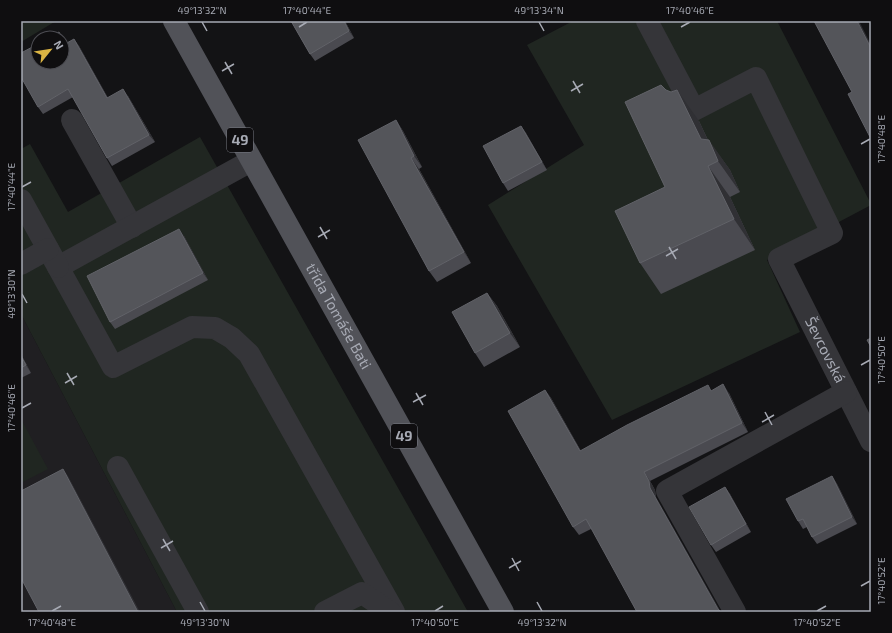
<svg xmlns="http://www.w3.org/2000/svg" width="892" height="633" viewBox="0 0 892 633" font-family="'Exo 2',sans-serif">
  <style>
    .built { fill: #201f22 }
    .green { fill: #202621 }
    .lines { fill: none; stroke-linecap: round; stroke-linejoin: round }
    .minor { stroke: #353539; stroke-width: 22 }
    .major { stroke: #515258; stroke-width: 22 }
    .wall { fill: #4a4a50 }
    .shaded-wall { fill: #303034 }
    .building { fill: #54555a; stroke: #616268 }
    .ticks { fill: none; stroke: #a7aab4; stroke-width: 1.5 }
    .labels { text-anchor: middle; stroke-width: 3.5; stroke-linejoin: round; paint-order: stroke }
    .shield { fill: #0f0e10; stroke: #797b83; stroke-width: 1 }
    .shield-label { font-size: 14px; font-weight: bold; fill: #a7aab4 }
    .street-label { font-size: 15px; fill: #a7aab4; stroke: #0f0e10 }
    .neatline { fill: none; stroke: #a7aab4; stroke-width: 1.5 }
    .ticks-label { font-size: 10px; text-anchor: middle; fill: #a7aab4 }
  </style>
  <rect width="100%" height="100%" fill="#131315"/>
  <path class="built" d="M21,314L177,612H21Z"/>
  <path class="green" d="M21,21H56L21,42Z
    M573,21H777L871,204V205L767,260L800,332L612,420L488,205L584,145L527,45Z
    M200,137L468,612H177L21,314V149L30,144L68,212Z
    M21,419L48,469L21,483Z"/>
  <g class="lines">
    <g class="minor">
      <path id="s1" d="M647,21L694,110L756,78L832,233L779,259L871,441"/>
      <path d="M72,120L132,227"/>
      <path d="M251,161L58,267L113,367L192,327L215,328L232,338L249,354L394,612"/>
      <path d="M21,200L58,267"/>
      <path d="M21,264L48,249"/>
      <path d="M118,467L198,612"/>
      <path d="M325,612L362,593L390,612"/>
      <path d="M735,612L667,491L846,392"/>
    </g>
    <path class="major" id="s2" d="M174,21L503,612"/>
  </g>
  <path class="wall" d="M291,21H345L354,38L315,61L310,54Z
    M74,39L79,46L108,98L128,96L155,142L112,166L107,158L73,97L43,114L38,107L64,40L66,44Z
    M396,120L403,131L422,167L419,169L471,263L437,282L429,271Z
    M699,121L708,140L730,170L740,192L730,197L755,250L661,294L640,263L665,187Z
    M521,126L526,133L547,170L508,191L503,183Z
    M184,236L208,280L115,329L110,322Z
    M487,293L497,306L520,347L484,367L475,353Z
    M21,354L31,373L21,378Z
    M545,390L551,398L581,451L711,391L729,393L748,432L650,481L655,490L656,497L591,529L579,535L573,527Z
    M832,476L837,484L857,524L817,544L812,537L807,527L803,529L798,521Z
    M725,487L730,494L751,532L716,552L711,545Z"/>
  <path class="shaded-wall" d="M344,21H345L354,38L349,31Z
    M857,21H859L871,45V48Z
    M59,32L64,40L70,52L65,44Z
    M74,39L79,46L112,105L107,98Z
    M123,89L128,96L155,142L149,135Z
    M677,90L699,121L718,162L701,139Z
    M396,120L403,131L422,167L414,156Z
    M521,126L526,133L547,170L542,162Z
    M709,140L730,170L740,192L718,161Z
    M411,158L419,169L471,263L464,252Z
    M708,166L730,197L755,250L734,219Z
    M179,229L184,236L208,280L203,273Z
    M487,293L497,306L520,347L510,333Z
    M21,354L31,373L26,365L21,356Z
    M723,384L729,393L748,432L742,423Z
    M545,390L551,398L586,460L580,451Z
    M63,469L68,476L140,612H138Z
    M644,472L650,481L655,490L656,497L721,612L718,609L650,488Z
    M832,476L837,484L857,524L852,517Z
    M725,487L730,494L751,532L746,524Z"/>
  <path class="building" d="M291,21H344L349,31L310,54Z
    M814,21H857L871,48V139L848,94L852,92Z
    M59,32L62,38H49Z
    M62,39L65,44L74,39L107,98L123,89L149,135L107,158L68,89L38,107L21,77V53L38,44V62H62Z
    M661,85L666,90L671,92L677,90L701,139L709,140L718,161L708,166L734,219L640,263L615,211L665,187L625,102Z
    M396,120L414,156L411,158L464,252L429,271L358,140Z
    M521,126L542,162L503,183L483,146Z
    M179,229L203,273L110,322L87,276Z
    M487,293L510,333L475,353L452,312Z
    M871,338V347L867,340Z
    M21,356L26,365L21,368Z
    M723,384L742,423L644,472L649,481L650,488L718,609L721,612H637L586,519L573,527L508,411L545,390L580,451L627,425L708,385L711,391Z
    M63,469L138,612H39L21,578V491Z
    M832,476L852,517L812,537L803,519L798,521L786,499Z
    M725,487L746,524L711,545L689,507Z"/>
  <path class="ticks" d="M202,22L207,31M539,22L544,31M299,27L307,22M681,27L690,22M225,62L232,74M222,71L234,64M573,81L580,93M571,91L583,84M861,144L870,139M22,187L31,182M320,227L327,239M318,237L330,230M669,247L676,259M666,256L678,249M22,294L27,303M861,365L870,360M67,373L74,385M65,383L77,376M416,393L423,405M413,402L426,395M22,408L31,403M765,412L772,425M762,422L774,415M163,539L170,551M161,548L173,541M512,558L519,571M509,568L521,561M861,586L870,581M200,602L205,611M537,602L542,611M52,611L61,606M435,611L443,606M817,611L826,606"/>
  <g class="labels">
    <g class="shield">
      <rect x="227" y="128" width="26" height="24" rx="3"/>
      <rect x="391" y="424" width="26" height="24" rx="3"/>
    </g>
    <g class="shield-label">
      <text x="240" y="145">49</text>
      <text x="404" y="441">49</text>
    </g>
    <g class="street-label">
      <text dy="5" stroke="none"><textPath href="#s2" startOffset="338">třída Tomáše Bati</textPath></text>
      <text dy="5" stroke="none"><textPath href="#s1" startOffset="504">Ševcovská</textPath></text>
    </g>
  </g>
  <rect width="892" height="633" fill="none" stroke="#0f0e10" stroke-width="44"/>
  <g transform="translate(50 50) rotate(60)"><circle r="19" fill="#0f0e10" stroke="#4c4c52"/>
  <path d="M0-3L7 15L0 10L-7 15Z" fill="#dcb544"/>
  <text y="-6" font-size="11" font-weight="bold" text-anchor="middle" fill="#a7aab4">N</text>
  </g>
  <rect x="22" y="22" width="848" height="589" class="neatline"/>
  <g class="ticks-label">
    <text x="202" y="14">49°13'32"N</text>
    <text x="307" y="14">17°40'44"E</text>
    <text x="539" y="14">49°13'34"N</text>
    <text x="690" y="14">17°40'46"E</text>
    <text transform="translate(881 139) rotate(-90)" y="4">17°40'48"E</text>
    <text transform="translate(11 187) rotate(-90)" y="4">17°40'44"E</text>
    <text transform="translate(11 294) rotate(-90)" y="4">49°13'30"N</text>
    <text transform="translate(881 360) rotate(-90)" y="4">17°40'50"E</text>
    <text transform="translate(11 408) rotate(-90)" y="4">17°40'46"E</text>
    <text transform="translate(881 581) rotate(-90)" y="4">17°40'52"E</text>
    <text x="52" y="626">17°40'48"E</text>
    <text x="205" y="626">49°13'30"N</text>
    <text x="435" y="626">17°40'50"E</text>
    <text x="542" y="626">49°13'32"N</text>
    <text x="817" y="626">17°40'52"E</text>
  </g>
</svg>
